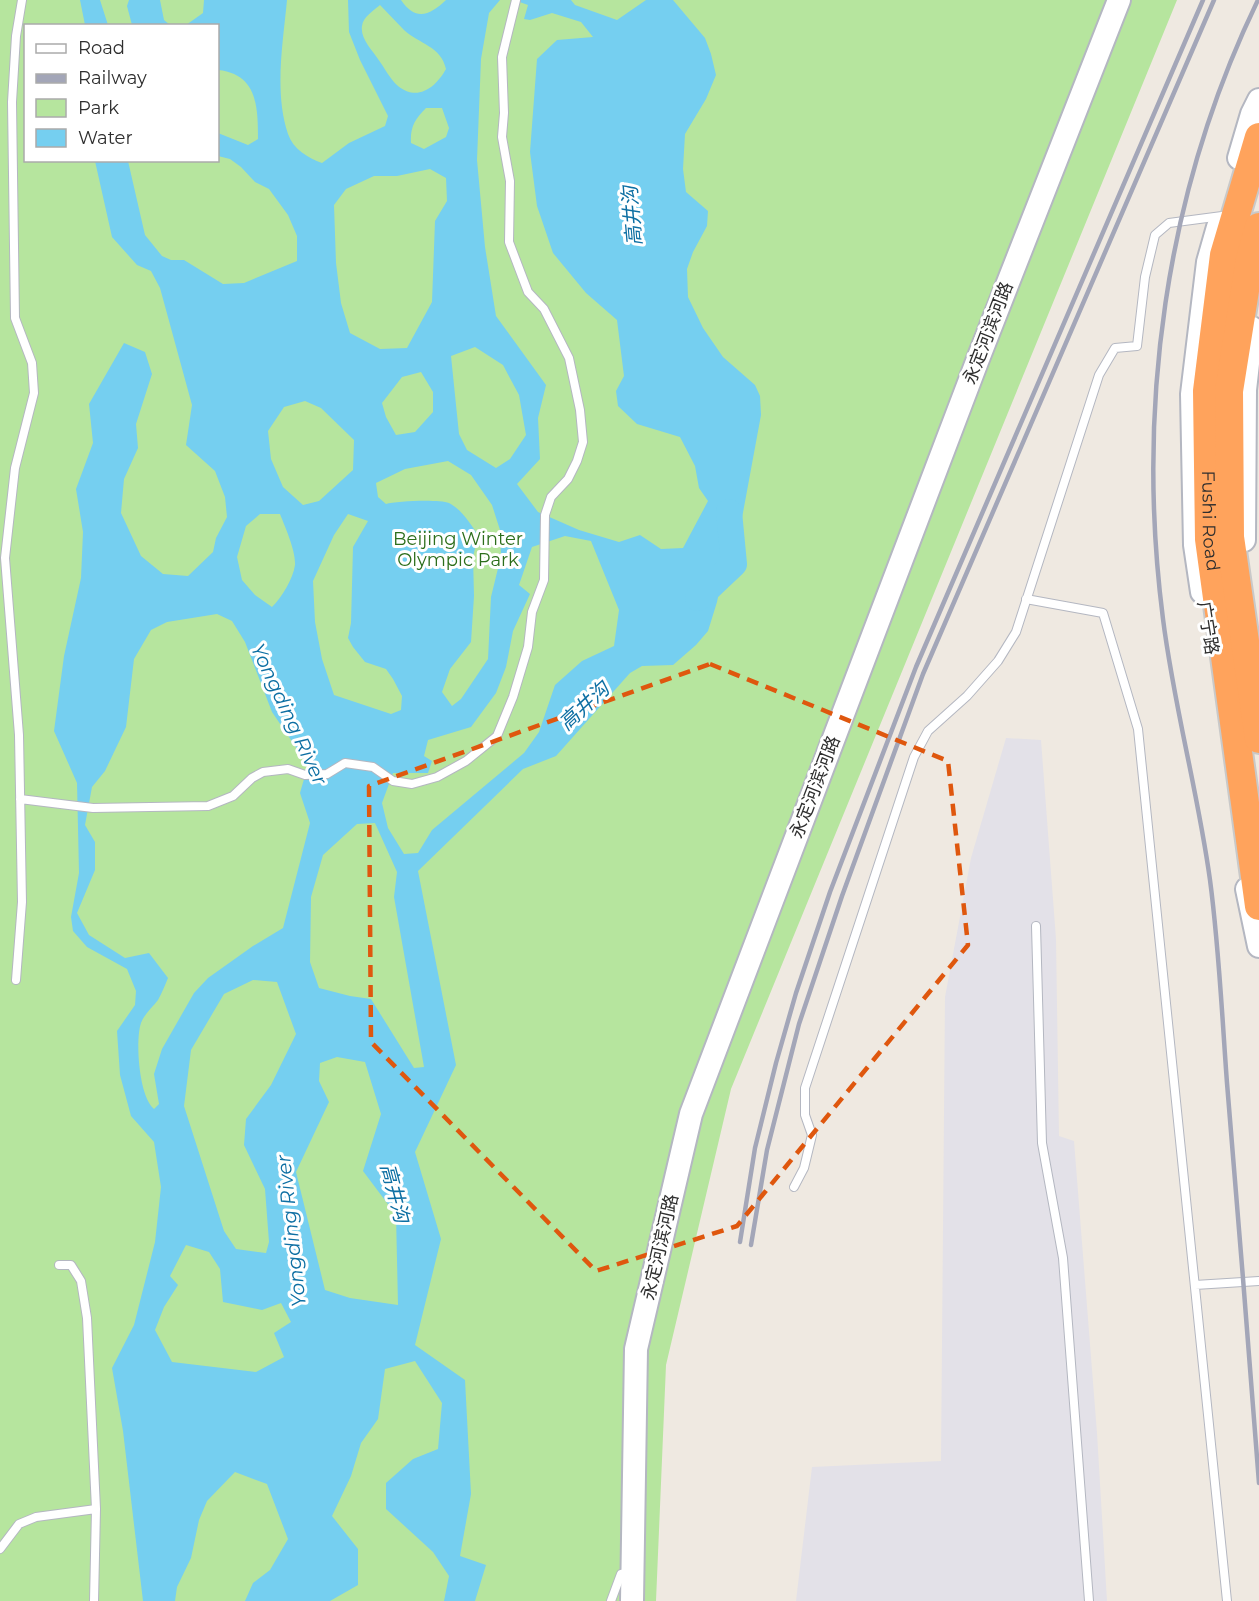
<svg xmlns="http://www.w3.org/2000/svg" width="1259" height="1601" viewBox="0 0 1259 1601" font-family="Montserrat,'Noto Sans SC',sans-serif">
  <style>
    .industrial { fill: #e3e1e8 }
    .green { fill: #b6e59e; fill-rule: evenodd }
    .water { fill: #75cff0; fill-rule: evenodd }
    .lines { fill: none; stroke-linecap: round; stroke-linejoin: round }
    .river { stroke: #75cff0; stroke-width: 26 }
    .lane-casing { stroke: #b4b7c1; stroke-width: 10 }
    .secondary-casing { stroke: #b4b7c1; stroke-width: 26 }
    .highway-casing { stroke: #c9c9c9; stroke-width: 32 }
    .lane { stroke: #fff; stroke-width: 8 }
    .secondary { stroke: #fff; stroke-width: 22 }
    .highway { stroke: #ffa35c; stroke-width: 28 }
    .rail { stroke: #a3a6b8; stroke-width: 4.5 }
    .marked { fill: none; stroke: #df570e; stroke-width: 4.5; stroke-dasharray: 12 8; stroke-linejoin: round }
    .labels { text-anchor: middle; stroke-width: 6; stroke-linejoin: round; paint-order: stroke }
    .street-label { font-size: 18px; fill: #2e2e2e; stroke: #fff }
    .park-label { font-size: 18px; fill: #2c6e1b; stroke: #fff }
    .water-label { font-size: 20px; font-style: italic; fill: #0d6fa3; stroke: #fff }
  </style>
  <rect width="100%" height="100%" fill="#efe9e1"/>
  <path class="industrial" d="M1006,738L1041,740L1056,939L1059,1136L1074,1141L1097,1433L1107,1601H796L812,1467L941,1461L945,997L971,858Z"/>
  <path class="green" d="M0,0H1177L731,1089L666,1365L656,1601H0ZM26,26H218V160H26Z"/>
  <path class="water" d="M80,0H100L108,25H85Z
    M129,0H160L164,20L170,25H132L127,6Z
    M204,0H287C283,43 274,92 288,134C293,149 308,158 322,163L349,143L385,126L388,116L360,60L349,32L348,0H401C416,22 430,15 446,0H500L489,13L481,59L477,160L485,247L496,316L546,385L538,418L540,459L517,484L538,512L579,530L619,542L640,535L661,549L683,548L708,501L699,488L695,466L680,437L637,424L618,406L616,391L624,376L617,320L586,293L553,253L537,206L530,152L537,59L557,40L593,37L581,22L552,13L530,20L524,19L528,5L514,0H571L575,5L617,20L646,0H673L705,38L711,54L716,75L706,99L685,134L683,169L686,192L708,211L707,226L693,252L687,269L688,297L703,328L723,357L755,385L760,396L761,415L742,518L725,564L717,602L708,631L696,645L673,665L642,666L630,673L556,756L523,769L418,871L456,1065L415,1152L441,1239L415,1345L465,1380L471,1494L460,1556L486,1565L475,1601H444L449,1576L433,1552L386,1509V1483L413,1459L438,1449L442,1403L415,1361L385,1369L378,1419L361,1443L351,1476L332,1516L358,1549V1585L330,1601H245L253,1583L270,1570L288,1539L267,1484L235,1472L207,1501L199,1520L191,1558L177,1587L175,1601H143L123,1431L112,1368L134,1325L155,1242L161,1187L154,1142L131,1116L120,1075L117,1031L135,1005L136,991L127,969L87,947L73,931L71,917L79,873L77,783L54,731L64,656L81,578L83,532L76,489L93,443L89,404L124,343L145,352L152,374L136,424L138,448L124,479L121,513L141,556L163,574L188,576L213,552L216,538L227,517L225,497L215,471L186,445L192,405L160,288L151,271L137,265L112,237L95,161H128L145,235L162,256L171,260H184L223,284L244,283L297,261V236L288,215L269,189L255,182L241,167L230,159L218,156V133L248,145L258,139C258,106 257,74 218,70V26L186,25L203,13ZM380,5C388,13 396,22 404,30C419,44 441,46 446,69C436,87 418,102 398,86C390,79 384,67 378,59C372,50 360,38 362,26C363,17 373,11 380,5ZM426,108H442L449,128L446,137L424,149L411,143C410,127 415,119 426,108ZM430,169L446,178L447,201L435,221L432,302L407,348L380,349L350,333L341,303L336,263L334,205L346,189L374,176H397ZM475,347L503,365L519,395L526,435L510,459L496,468L467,450L459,434L451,356ZM421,372L433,392V412L415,432L396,435L386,417L382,403L402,377ZM305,401L321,408L354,440L353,470L319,501L303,505L283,487L271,459L268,431L284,407ZM448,461L471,475L492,505L500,530L501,556L491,597L488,659L461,699L452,706L442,692L450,669L471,642L474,596L473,557L478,535C470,523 462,510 449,503C439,499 396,501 386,504L378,497L376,483L405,469ZM260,514H280C285,527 296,551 295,565C293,579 282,597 272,607L255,595L242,580L237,557L246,526ZM348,514L368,521L353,547L351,623L348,638L353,647L365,662L386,669L393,679L402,696L401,710L391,714L334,695L322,659L315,622L313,581L334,535ZM565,536L591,541L619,610L614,646L582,661L555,685L539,732L524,753L432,830L418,853L404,854L388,828L382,803L393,773H428L432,761L424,756L428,740L471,727L496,693L506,667L513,631L530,594L519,585L532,547ZM217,614L232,621L245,642L272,712L308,765L300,793L310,823L283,928L253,946L208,978L194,993L162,1049L154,1074L159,1104L154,1109C139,1097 135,1041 141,1023C144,1014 153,1007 158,1000C162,993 165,985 168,978L149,953L125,958L89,935L77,913L95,870V842L85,825L92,787L105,771L126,727L134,659L151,630L167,622ZM375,823L397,872L394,897L424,1067L414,1068L371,999L350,996L319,988L310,962L311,897L323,855L357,824ZM253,980L277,982L296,1034L271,1085L246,1119L244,1145L265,1189L269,1242L266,1253L236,1249L224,1231L184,1106L191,1050L224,994ZM337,1057L365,1062L381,1114L363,1171L396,1215L398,1305L350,1298L325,1290L296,1172L329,1102L319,1081L320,1063ZM186,1245L209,1252L220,1269L223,1302L262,1310L281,1303L291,1322L274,1333L284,1357L256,1372L172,1362L155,1330L164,1307L178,1285L170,1276Z"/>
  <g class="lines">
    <path class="river" d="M698,598L734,564L729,512"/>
    <defs>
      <path id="lane" d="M1026,599L1103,613L1138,729L1227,1601
        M20,799L93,808L208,806L233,796L252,778L263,772L288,769L305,775L327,774L345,763L373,767L393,781L412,784L437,777L466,761L497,736L513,697L528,647L532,612L544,580L545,515L551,497L568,479L577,461L583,442L580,410L569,358L544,309L528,292L509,242L510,181L502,137L504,113L502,57L516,0
        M1036,926L1042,1143L1063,1258L1089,1601
        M16,980L22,902L19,735L5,558L15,468L34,393L32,363L15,318L12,102L16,36L22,0
        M794,1187L804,1168L812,1135L805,1115V1088L914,757L928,731L967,696L998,661L1016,632L1099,375L1115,348L1137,346L1145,277L1155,235L1169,223L1222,216
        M59,1265H71L81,1281L87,1318L96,1509L94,1601
        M1195,1285L1259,1281
        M0,1549L19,1524L36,1517L96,1509
        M611,1601L621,1574L631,1572"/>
      <path id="secondary" d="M1239,158L1252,114L1259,100
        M1244,540L1245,390L1252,328
        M1202,592L1195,545L1192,394L1208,262L1218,227
        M1247,889L1259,946
        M632,1601L636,1349L691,1114L978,359L1119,0"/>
      <g id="highway">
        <path id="s1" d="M1259,137L1224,255L1207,391L1209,539L1259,906"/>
        <path d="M1259,227L1250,259L1229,391L1230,537L1259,739"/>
      </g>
    </defs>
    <use href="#lane" class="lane-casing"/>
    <use href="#secondary" class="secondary-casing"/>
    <use href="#highway" class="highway-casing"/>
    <use href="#lane" class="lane"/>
    <use href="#secondary" class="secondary"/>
    <use href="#highway" class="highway"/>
    <path class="rail" d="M1258,0C1165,192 1136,409 1163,619C1174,707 1198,792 1210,880C1219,947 1222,1016 1227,1083C1238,1216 1249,1350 1259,1483
      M740,1242L755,1148L776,1063L796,993L830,892L916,667L1203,0
      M751,1245L767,1150L799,1024L842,896L923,674L1214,0"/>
  </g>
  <path class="marked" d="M710,664L948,761L968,945L737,1226L596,1271L371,1042L369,786Z"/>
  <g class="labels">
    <g class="street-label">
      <text transform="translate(988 333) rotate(-69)" y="6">永定河滨河路</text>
      <text dy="6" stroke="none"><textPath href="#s1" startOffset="390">Fushi Road</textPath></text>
      <text transform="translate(1208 628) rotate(81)" y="6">广宁路</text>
      <text transform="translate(815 787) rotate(-69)" y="6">永定河滨河路</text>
      <text transform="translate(660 1247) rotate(-77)" y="6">永定河滨河路</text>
    </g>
    <g class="park-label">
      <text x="458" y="545">Beijing Winter<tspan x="458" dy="21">Olympic Park</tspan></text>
    </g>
    <g class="water-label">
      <text transform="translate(632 216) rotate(-95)" y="7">高井沟</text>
      <text transform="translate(584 706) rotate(-43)" y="7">高井沟</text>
      <text transform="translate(289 714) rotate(65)" y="7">Yongding River</text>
      <text transform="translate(395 1193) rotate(75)" y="7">高井沟</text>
      <text transform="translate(291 1231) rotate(-96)" y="7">Yongding River</text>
    </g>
  </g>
  <rect x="24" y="24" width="195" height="138" fill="#ffffff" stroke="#ababab" stroke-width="1.5"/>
  <rect x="36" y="44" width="30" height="9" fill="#ffffff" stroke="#ababab" stroke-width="1.5"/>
  <text x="78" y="54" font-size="18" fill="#2e2e2e">Road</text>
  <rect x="36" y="74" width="30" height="9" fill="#a3a6b8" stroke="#ababab" stroke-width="1.5"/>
  <text x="78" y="84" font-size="18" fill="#2e2e2e">Railway</text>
  <rect x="36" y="99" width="30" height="18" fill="#b6e59e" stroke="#ababab" stroke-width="1.5"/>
  <text x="78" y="114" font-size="18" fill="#2e2e2e">Park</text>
  <rect x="36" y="129" width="30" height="18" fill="#75cff0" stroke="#ababab" stroke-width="1.5"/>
  <text x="78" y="144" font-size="18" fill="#2e2e2e">Water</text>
</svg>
